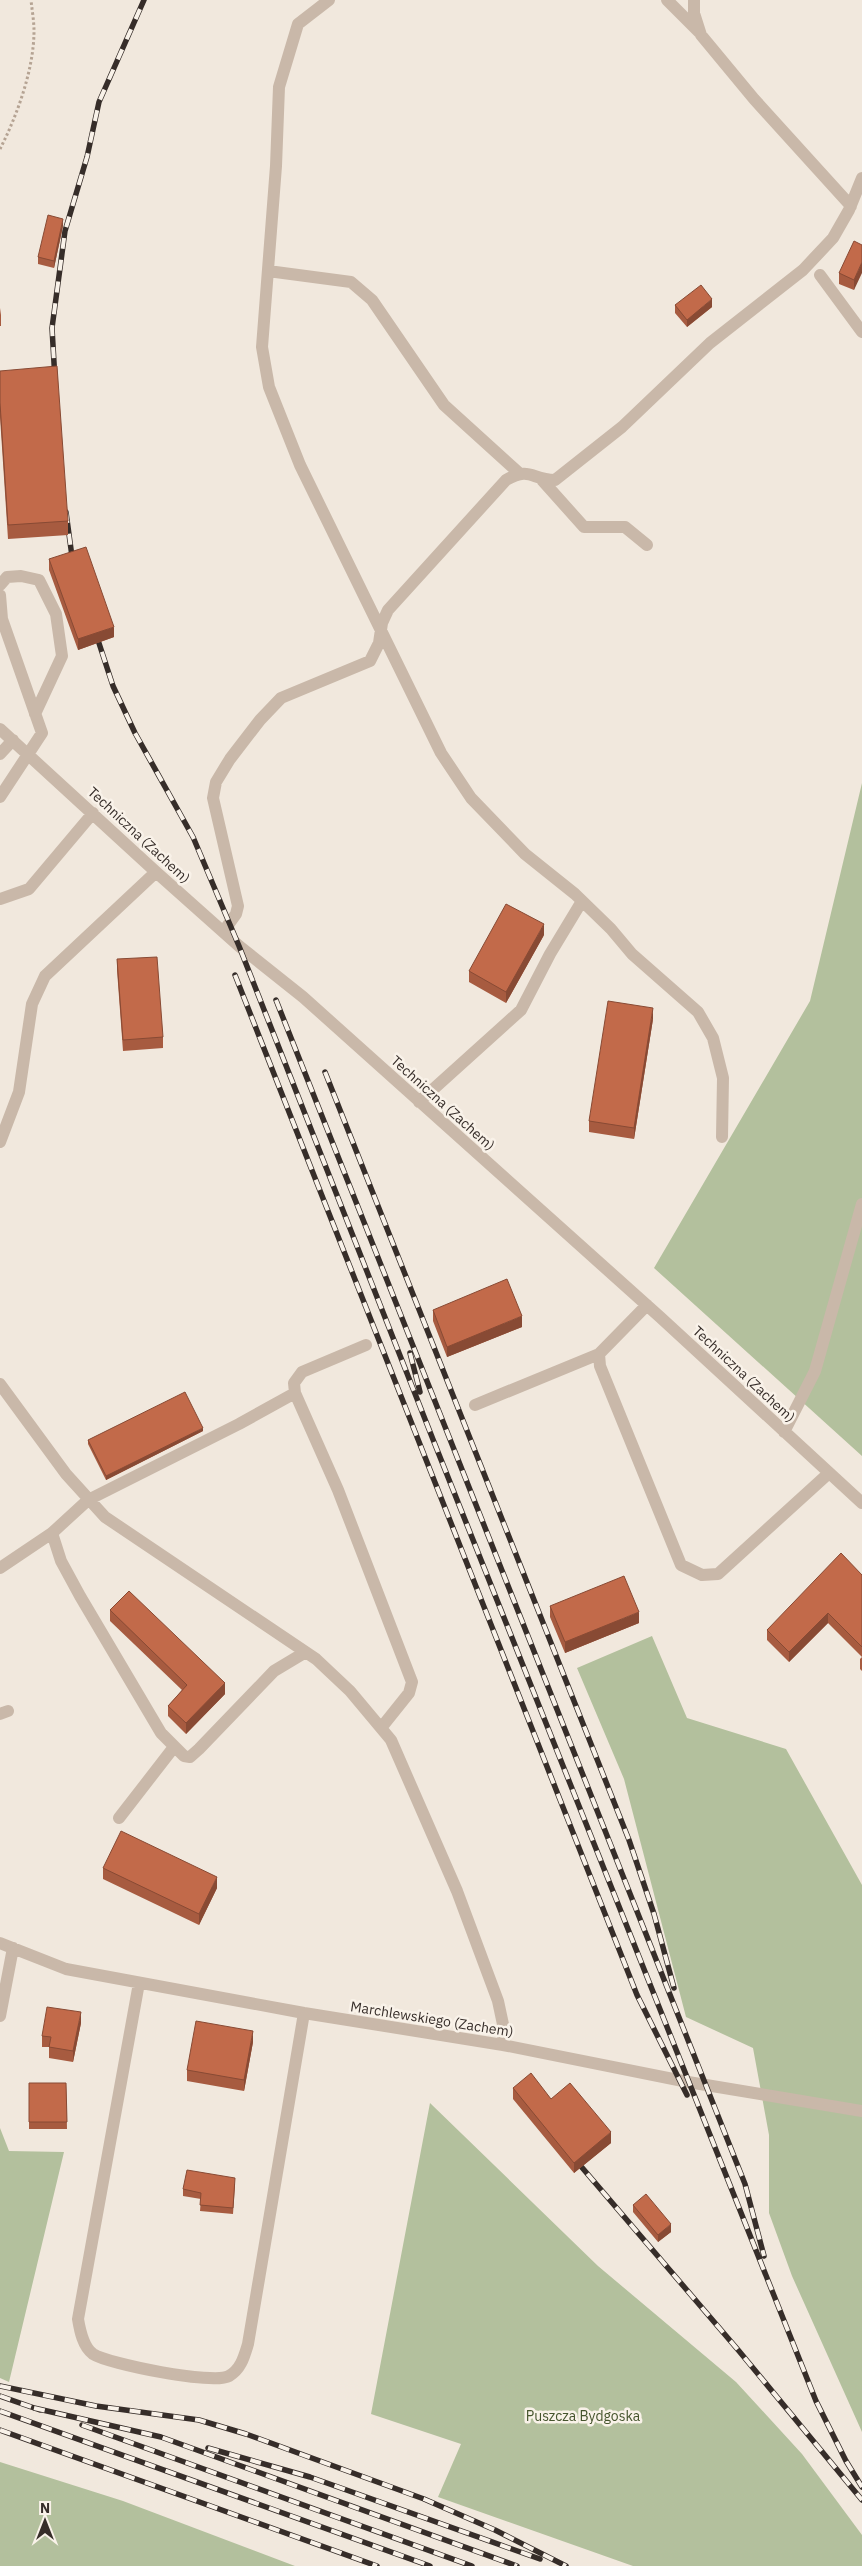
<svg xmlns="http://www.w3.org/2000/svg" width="862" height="2566" viewBox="0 0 862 2566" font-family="'IBM Plex Sans',sans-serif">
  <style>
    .green { fill: #b3c09d }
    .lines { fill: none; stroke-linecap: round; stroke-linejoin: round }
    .path { stroke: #b5a393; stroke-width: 3; stroke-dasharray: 2.5 2.5; stroke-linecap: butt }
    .minor { stroke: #c9b8a9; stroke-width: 12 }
    .rail-casing { stroke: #362d29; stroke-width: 5.5 }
    .rail { stroke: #f9f2e9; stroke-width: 4; stroke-dasharray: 11; stroke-linecap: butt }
    .wall { fill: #a75b40 }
    .shaded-wall { fill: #884a34 }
    .building { fill: #c26a4a; stroke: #884a34 }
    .labels { text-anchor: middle; stroke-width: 5; stroke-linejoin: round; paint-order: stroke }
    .street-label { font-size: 14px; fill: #362d29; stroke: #f9f2e9 }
    .park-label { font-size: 14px; fill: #45542d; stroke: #f9f2e9 }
  </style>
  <rect width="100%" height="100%" fill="#f1e8dd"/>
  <path class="green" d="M862,783V1456L654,1268L810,1001Z
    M652,1636L687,1718L786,1749L862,1885V2432L792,2276L769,2213V2135L753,2048L686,2017L624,1779L577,1668Z
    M430,2103L598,2266L736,2382L802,2454L862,2535V2566H633L438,2497L461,2444L371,2414Z
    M0,2128L9,2151L64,2152L9,2382L0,2378Z
    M0,2462L123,2501L295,2566H0Z"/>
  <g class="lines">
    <path class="path" d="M0,149C17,116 34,69 34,31C34,21 32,10 31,0"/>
    <path class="minor" d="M329,0L298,24L279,87L276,166L262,347L269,387L300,465L441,753L471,798L525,854L575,894L611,929L632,954L698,1012L713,1038L723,1078L722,1137
      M667,0L699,32
      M694,0V13L701,35L754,99L851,206
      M268,271L351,282L372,300L444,405L519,473
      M820,275L862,332
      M542,480L584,527H625L647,545
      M0,585L7,577L21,576L39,580L56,614L62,656L35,714
      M0,595L2,619L42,733L0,797
      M0,729L156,872L239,946L303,997L660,1317L862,1503
      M0,754L13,740
      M0,899L29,889L93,813
      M223,932L236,914L238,906L213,798L216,782L230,759L260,720L281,698L370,661L379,643L382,623L388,610L506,480C531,466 531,480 555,480L622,427L710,343L803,270L833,238L849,210L862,178
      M419,1102L521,1010L550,954L582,901
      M0,1142L19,1092L32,1004L45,976L156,872
      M647,1305L599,1354L600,1366L681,1565L702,1575L718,1574L829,1473
      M0,1384L66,1474L105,1517L316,1659L350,1691L391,1740L457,1891L498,2001L504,2029L503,2045
      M295,1393L338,1490L412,1682L409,1693L381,1728
      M475,1405L599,1354
      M784,1432L815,1371L862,1204
      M52,1533L61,1561L80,1596L161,1733L184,1756L190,1757L199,1749L274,1671L304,1653
      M0,1568L52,1533L88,1500L239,1424L295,1393L294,1383L302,1372L366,1345
      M0,1714L8,1711
      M119,1818L174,1747
      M0,1943L66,1969L304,2013L503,2045L688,2082L862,2111
      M139,1983L78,2319C80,2331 83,2347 93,2354C108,2364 214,2385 229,2376C241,2369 244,2357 248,2344L304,2013
      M0,2016L13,1948"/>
    <defs>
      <path id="rail" d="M55,380L52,328L65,231L87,157L99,102L144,0
        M66,512L73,564
        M95,631L113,686L135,733L193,837L239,946L434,1442L816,2401L846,2461L862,2487
        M235,975L637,1995L687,2095
        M276,1000L745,2184L764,2256
        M325,1072L629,1840L654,1914L674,1988
        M410,1353L420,1392
        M573,2157L739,2351L862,2500
        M0,2386L96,2406L199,2420L246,2434L424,2499L495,2530L566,2566
        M0,2396L40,2410
        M34,2408L161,2437L517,2566
        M0,2411L430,2566
        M82,2425L472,2566
        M0,2430L377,2566
        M208,2448L310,2477L540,2559"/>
    </defs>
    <use href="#rail" class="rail-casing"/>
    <use href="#rail" class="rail"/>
  </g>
  <path class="wall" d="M63,226L54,268L38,264V257Z
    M862,245L854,290L839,284V273Z
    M675,305L712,307L687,327L675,313Z
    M0,308L1,315V326H0Z
    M0,371L68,521V535L8,539L0,417Z
    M49,559L114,637L78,650L49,570Z
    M544,935L506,1003L469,982V971Z
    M117,959L163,1037V1048L123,1051L117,970Z
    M653,1019L634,1139L589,1132V1121Z
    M433,1310L522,1327L447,1357L433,1321Z
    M203,1431L106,1480L88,1444V1440Z
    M862,1575V1671L860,1669V1659L862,1657L828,1623L789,1662L767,1640V1630Z
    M550,1606L639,1623L565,1653L550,1617Z
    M110,1610L225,1694L186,1734L168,1716V1706L182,1690L110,1621Z
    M103,1868L217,1888L199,1925L103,1879Z
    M81,2023L73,2062L49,2058V2047H42V2036Z
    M253,2042L244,2091L187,2081V2070Z
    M29,2083H66L67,2129H29Z
    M513,2088L551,2099L611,2143L574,2173L513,2099Z
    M235,2184L233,2214L200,2211L201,2199L183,2196V2189Z
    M633,2205L671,2232L658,2242L633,2212Z"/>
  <path class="shaded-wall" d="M63,219V226L54,268V261Z
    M862,262V273L854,290V280Z
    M712,299V307L687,327V320Z
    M114,627V637L78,650V639Z
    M544,924V935L506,1003V992Z
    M653,1008V1019L634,1139V1128Z
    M522,1316V1327L447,1357V1347Z
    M203,1428V1431L106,1480V1476Z
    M639,1612V1623L565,1653V1642Z
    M828,1613V1623L789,1662V1652Z
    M225,1683V1694L186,1734V1723Z
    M217,1877V1888L199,1925V1914Z
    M81,2012V2023L73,2062V2051Z
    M253,2031V2042L244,2091V2080Z
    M611,2132V2143L574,2173V2163Z
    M671,2224V2232L658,2242V2235Z"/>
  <path class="building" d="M48,215L63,219L54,261L38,257Z
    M854,241L862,245V262L854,280L839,273Z
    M701,285L712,299L687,320L675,305Z
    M57,366L68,521L8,525L0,403V371Z
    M86,547L114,627L78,639L49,559Z
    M506,904L544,924L506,992L469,971Z
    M157,957L163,1037L123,1040L117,959Z
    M608,1001L653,1008L634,1128L589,1121Z
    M507,1279L522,1316L447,1347L433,1310Z
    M185,1392L203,1428L106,1476L88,1440Z
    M841,1553L862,1575V1647L828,1613L789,1652L767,1630Z
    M624,1576L639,1612L565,1642L550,1606Z
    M129,1591L225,1683L186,1723L168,1706L187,1685L110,1610Z
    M121,1831L217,1877L199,1914L103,1868Z
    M47,2007L81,2012L73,2051L49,2047L51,2037L42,2036Z
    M196,2021L253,2031L244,2080L187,2070Z
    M531,2073L551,2099L570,2083L611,2132L574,2163L513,2088Z
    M29,2083H66L67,2122H29Z
    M187,2170L235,2178L233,2208L200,2205L201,2193L183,2189Z
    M646,2194L671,2224L658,2235L633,2205Z"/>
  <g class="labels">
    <g class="street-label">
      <text transform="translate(139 835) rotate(43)" y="5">Techniczna (Zachem)</text>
      <text transform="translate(443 1103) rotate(42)" y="5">Techniczna (Zachem)</text>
      <text transform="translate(744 1374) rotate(43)" y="5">Techniczna (Zachem)</text>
      <text transform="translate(432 2019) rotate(9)" y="5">Marchlewskiego (Zachem)</text>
    </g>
    <g class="park-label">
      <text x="583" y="2421">Puszcza Bydgoska</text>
    </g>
  </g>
  <g transform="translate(45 2521)" stroke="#f9f2e9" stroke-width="4" paint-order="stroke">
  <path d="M0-4L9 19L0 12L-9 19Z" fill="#362d29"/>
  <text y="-8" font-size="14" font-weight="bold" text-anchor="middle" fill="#362d29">N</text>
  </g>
</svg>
